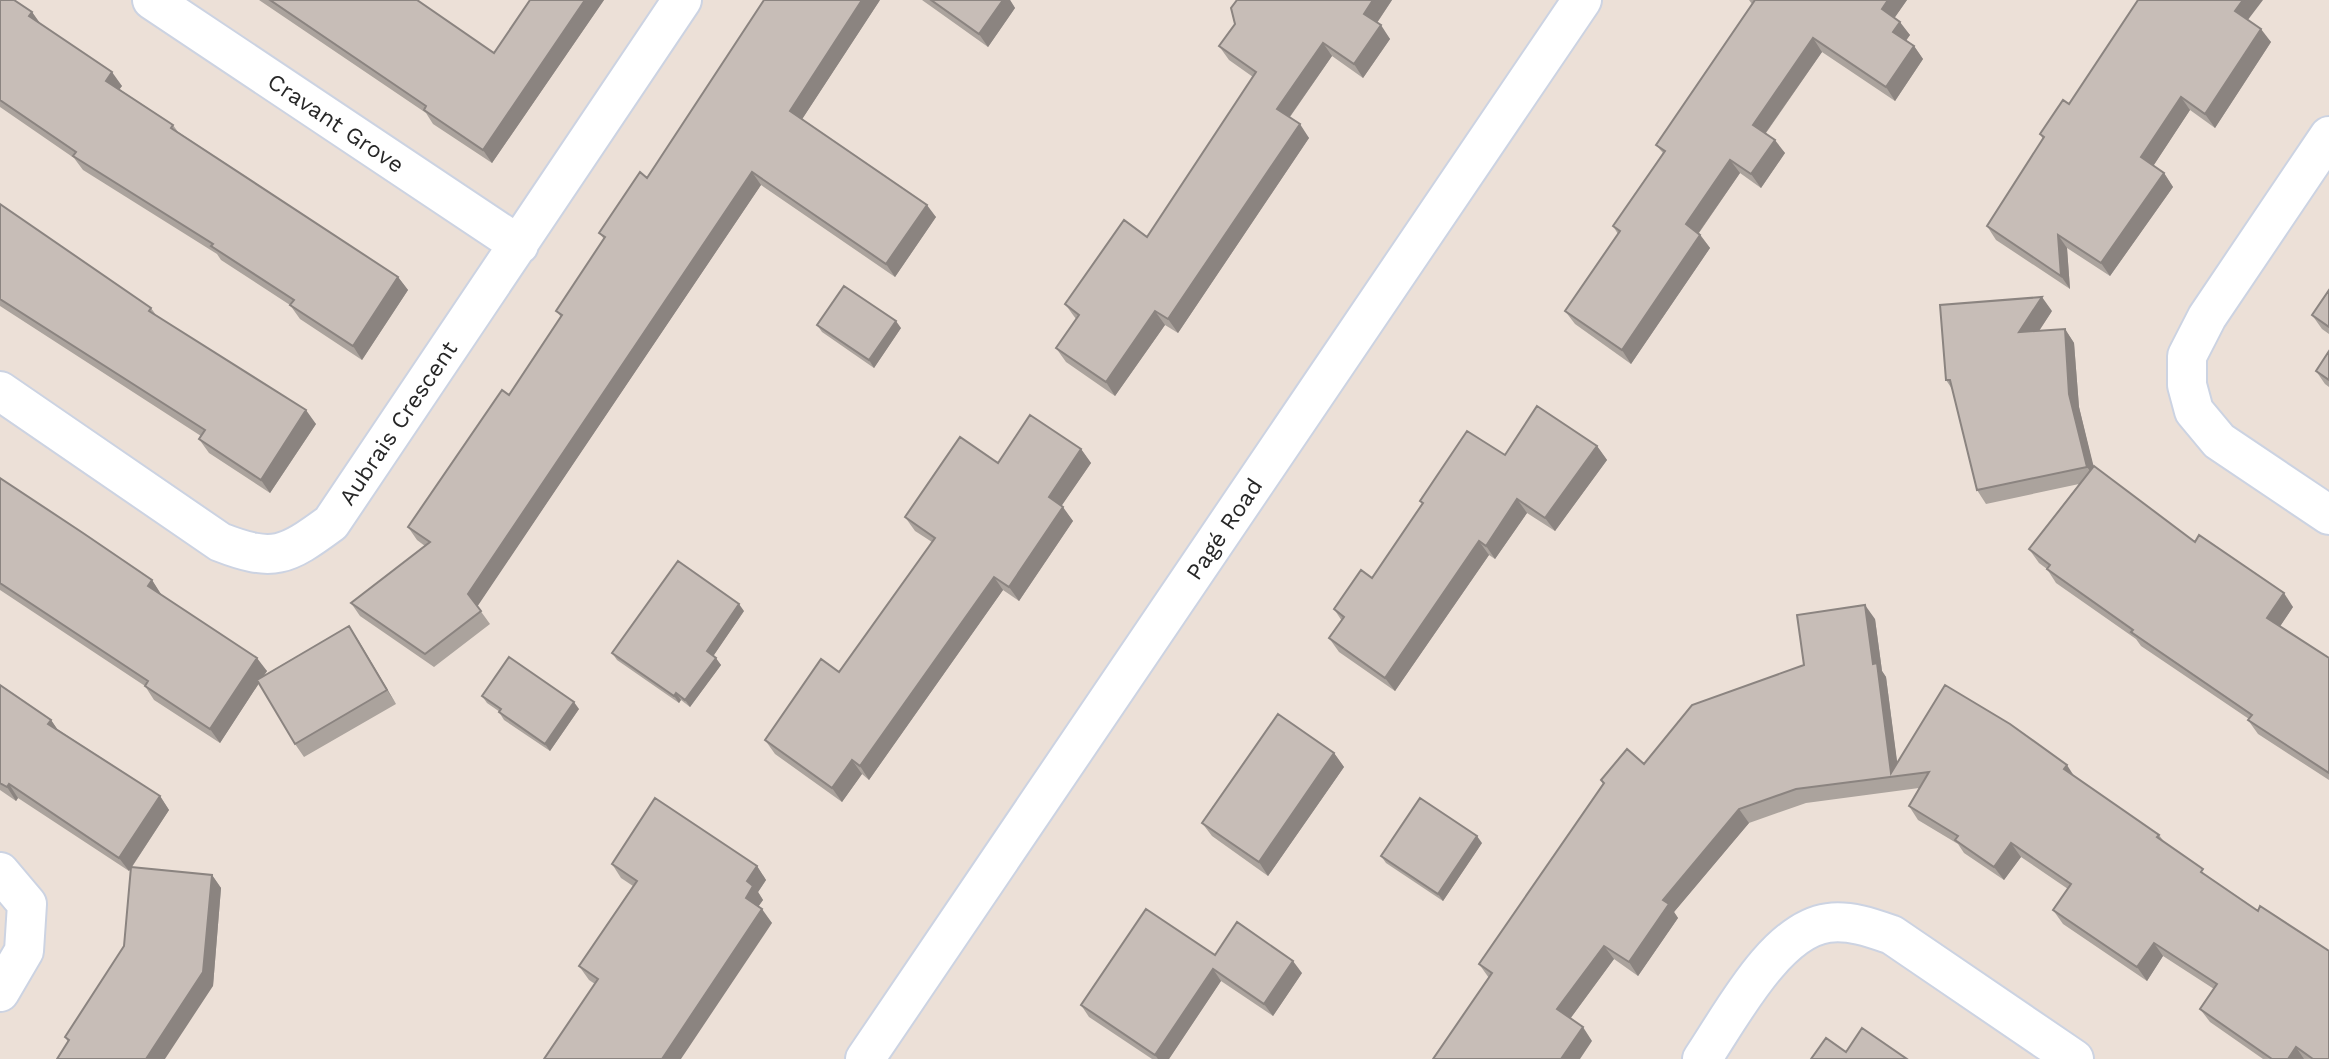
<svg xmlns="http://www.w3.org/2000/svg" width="2329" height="1059" viewBox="0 0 2329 1059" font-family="'Work Sans',sans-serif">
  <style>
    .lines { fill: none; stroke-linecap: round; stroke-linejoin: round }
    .minor-casing { stroke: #ccd3e2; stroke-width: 42 }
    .minor { stroke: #fff; stroke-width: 38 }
    .wall { fill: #aba39d }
    .shaded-wall { fill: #8b8480 }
    .building { fill: #c7bdb7; stroke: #8b8480; stroke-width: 2 }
    .labels { text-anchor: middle; stroke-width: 7; stroke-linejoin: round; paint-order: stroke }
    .street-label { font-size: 23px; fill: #272727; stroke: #fff }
  </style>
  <rect width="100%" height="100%" fill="#ece0d7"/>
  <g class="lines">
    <defs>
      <path id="minor" d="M152,0L519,245
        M2329,136L2207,317L2187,356V385L2194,411L2219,441L2329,515
        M0,391L220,542C274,563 286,556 331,523L682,0
        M0,872L27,904L24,951L0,992
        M865,1059L1582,0
        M1702,1059C1730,1018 1775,930 1828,923C1850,920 1872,928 1892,935L2074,1059"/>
    </defs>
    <use href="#minor" class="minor-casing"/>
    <use href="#minor" class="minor"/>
  </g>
  <path class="wall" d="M0,0L32,12L40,23L122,86L119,89L173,125L178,132L398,277L408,290L362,360L300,319L290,305L221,260L217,254L83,170L74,158L0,107Z
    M259,0H417L494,53L530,0H604L492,163L433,124L426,113Z
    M880,0L802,119L936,217L895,277L761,185L477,606L490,624L434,667L360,616L351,603L425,546L417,540L408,527L509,395L561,317L556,311L604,239L599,233L647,178Z
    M922,0H1010L1015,8L988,47Z
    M1237,0H1392L1377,23L1390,39L1363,78L1332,56L1290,117L1309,138L1178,333L1165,325L1115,396L1066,362L1056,348L1076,319L1065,304L1147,237L1253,77L1229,60L1219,46L1235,24Z
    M1749,0H1907L1894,18L1910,35L1906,40L1914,46L1923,59L1895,101L1822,52L1766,133L1785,153L1761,188L1740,173L1699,233L1710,248L1631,364L1575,324L1565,311L1618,234L1613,226L1663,153L1656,145L1752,4Z
    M2248,20L2271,42L2215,128L2190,110L2153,166L2164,173L2173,187L2110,276L2067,248L2070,289L1996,240L1987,226L2043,139L2040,134L2069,104Z
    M0,204L151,308L156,315L316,424L270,493L209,453L199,439L201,436L0,306Z
    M2329,290V334L2322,329L2312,315Z
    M2052,311L2039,331L2065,329L2074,343L2079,407L2093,466L2195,542L2293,607L2280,626L2329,658V780L2258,734L2248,720L2249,719L2141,646L2136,639L2056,583L2047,569L2039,563L2029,549L2079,484L1986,504L1977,490L1952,389L1946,380Z
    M817,325L901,328L874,368L822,332Z
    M2329,351V387L2325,384L2316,371Z
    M1597,446L1607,460L1555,531L1527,513L1495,559L1489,555L1395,691L1339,652L1329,638L1342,621L1334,609L1372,578L1422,504L1420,501Z
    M1081,449L1091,463L1061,506L1073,521L1019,601L1003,590L869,780L862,774L842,802L775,754L765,740L839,672L932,542L915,531L905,517L998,463Z
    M0,478L152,580L161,595L267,671L263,676L349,626L358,640L396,704L304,757L295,744L259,683L220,743L154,700L145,686L0,590Z
    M744,611L713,656L721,665L690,707L681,700L679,703L617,660L612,653Z
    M1875,619L1882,671L1886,677L1897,763L2074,776L2159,835L2329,1059H2263L2210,1022L2200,1009L2214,989L2163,956L2147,981L2063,924L2053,910L2068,889L2021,857L2004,880L1964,853L1958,844L1918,820L1909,806L1919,788L1806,803L1749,823L1674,912L1678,918L1638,976L1614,959L1570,1019L1592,1041L1489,978L1479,964L1603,784L1601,780L1644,764L1804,665Z
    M0,685L51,720L57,729L160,796L169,810L132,867L212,875L221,888L213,986L68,1042L65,1037L124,946L131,869L129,871L18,798L16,801L0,790Z
    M482,696L579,709L550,751L504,720L499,712H500L487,703Z
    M1334,753L1344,767L1268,876L1212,836L1202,823Z
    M1482,843L1443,901L1386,863L1381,856Z
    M612,864L757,866L766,880L758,892L763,900L758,907L772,923L595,984L589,980L579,966L633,886L621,878Z
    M1215,955L1302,973L1273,1016L1221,981L1169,1059H1152L1089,1017L1081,1005Z"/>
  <path class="shaded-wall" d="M585,0H604L492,163L483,150Z
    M862,0H880L799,124L790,111Z
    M1003,0H1010L1015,8L988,47L979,34Z
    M1373,0H1392L1374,27L1364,14Z
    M1888,0H1907L1891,23L1882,9Z
    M2243,0H2263L2244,25L2235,11Z
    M32,12L41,25L29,16Z
    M1900,22L1910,35L1903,45L1893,32Z
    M1381,25L1390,39L1363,78L1354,64Z
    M2261,29L2271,42L2215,128L2205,114Z
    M1813,38L1822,52L1762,138L1753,125Z
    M1323,43L1332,56L1286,122L1277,109Z
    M1914,46L1923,59L1895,101L1886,87Z
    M112,72L122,86L116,94L106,81Z
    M2181,97L2190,110L2150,171L2141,157Z
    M1300,124L1309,138L1178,333L1168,319Z
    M1775,140L1785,153L1761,188L1751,174Z
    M1730,160L1740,173L1695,238L1686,224Z
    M752,172L761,185L477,607L468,594Z
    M2164,173L2173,187L2110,276L2101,263Z
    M927,205L936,217L895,277L886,264Z
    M1700,235L1710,248L1631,364L1622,350Z
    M2058,235L2067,248L2070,289L2061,276Z
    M398,277L408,290L362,360L353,346Z
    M2042,297L2052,311L2029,346L2019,332Z
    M1155,311L1165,325L1115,396L1106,382Z
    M896,321L901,328L874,368L869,360Z
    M2065,329L2074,343L2079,407L2097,480L2087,467L2069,394Z
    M306,410L316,424L270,493L261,480Z
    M1597,446L1607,460L1555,531L1545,518Z
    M1081,449L1091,463L1058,511L1049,497Z
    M1517,499L1527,513L1495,559L1486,546Z
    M1063,507L1073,521L1019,601L1009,587Z
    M1479,541L1489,555L1395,691L1385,678Z
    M994,577L1003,590L869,780L860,766Z
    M152,580L161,594L157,600L148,586Z
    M2284,593L2293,607L2277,631L2267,618Z
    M739,604L744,611L712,658L707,651Z
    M1865,605L1875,619L1882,671L1886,677L1899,776L1891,773L1873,664Z
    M349,626L358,640L396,704L387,690Z
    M257,658L267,671L220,743L210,729Z
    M716,658L721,665L690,707L685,700Z
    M676,693L681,700L679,703L674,696Z
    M574,702L579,709L550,751L545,744Z
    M51,720L60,733L48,724Z
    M1334,753L1344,767L1268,876L1259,862Z
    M852,760L862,774L842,802L832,788Z
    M2067,765L2076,779L2064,769Z
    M9,784L18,798L16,801L7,787Z
    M160,796L169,810L129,871L119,858Z
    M1739,809L1749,823L1674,912L1678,918L1638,976L1629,962L1663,900Z
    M1477,836L1482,843L1443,901L1438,894Z
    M2011,843L2021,857L2004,880L1994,867Z
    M757,866L766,880L758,892L763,900L755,911L746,898L747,881Z
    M212,875L221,888L213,986L165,1059H146Z
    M762,909L772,923L681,1059H662Z
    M2154,943L2163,956L2147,981L2137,967Z
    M1604,946L1614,959L1567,1023L1557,1009Z
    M1293,961L1302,973L1273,1016L1264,1004Z
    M1213,969L1221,981L1169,1059H1158L1155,1055Z
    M1583,1027L1592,1041L1580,1059H1561Z
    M2296,1047L2304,1059H2288Z"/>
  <path class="building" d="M0,0H14L32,12L29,16L112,72L106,81L173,125L171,128L398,277L353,346L290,305L294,300L211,246L213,244L73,156L76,152L0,100Z
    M270,0H417L494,53L530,0H585L483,150L424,110L426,106Z
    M764,0H862L790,111L927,205L886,264L752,172L468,594L481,611L425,654L351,603L430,542L408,527L502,390L509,395L562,315L556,311L605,237L599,233L640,172L647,178Z
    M931,0H1003L979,34Z
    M1237,0H1373L1364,14L1381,25L1354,64L1323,43L1277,109L1300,124L1168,319L1155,311L1106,382L1056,348L1079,315L1065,304L1124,220L1147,237L1256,72L1219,46L1235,24L1231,8Z
    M1755,0H1888L1882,9L1900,22L1893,32L1914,46L1886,87L1813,38L1753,125L1775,140L1751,174L1730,160L1686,224L1700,235L1622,350L1565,311L1620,231L1613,226L1665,151L1656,145Z
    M2138,0H2243L2235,11L2261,29L2205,114L2181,97L2141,157L2164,173L2101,263L2058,235L2061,276L1987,226L2044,137L2040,134L2063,100L2069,104Z
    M0,204L151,308L149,311L306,410L261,480L199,439L205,430L0,299Z
    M844,286L896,321L869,360L817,325Z
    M2329,290V327L2312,315Z
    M2042,297L2019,332L2065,329L2069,394L2087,467L1977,490L1950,380H1946L1940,305Z
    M2329,351V380L2316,371Z
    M1537,406L1597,446L1545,518L1517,499L1486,546L1479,541L1385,678L1329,638L1344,617L1334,609L1361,570L1372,578L1423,503L1420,501L1467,431L1505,455Z
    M1030,415L1081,449L1049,497L1063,507L1009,587L994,577L860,766L852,760L832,788L765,740L821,659L839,672L935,538L905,517L960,437L998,463Z
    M2094,466L2195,542L2199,535L2284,593L2267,618L2329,658V773L2248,720L2252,715L2131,632L2133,630L2047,569L2050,565L2029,549Z
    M0,478L83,533L152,580L148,586L257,658L210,729L145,686L148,681L0,583Z
    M678,561L739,604L707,651L716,658L685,700L676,693L674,696L612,653Z
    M1865,605L1873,664L1877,663L1891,773L1945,685L2010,724L2067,765L2064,769L2159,835L2157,837L2203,869L2201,872L2258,911L2260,906L2329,951V1059H2313L2296,1047L2288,1059H2272L2200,1009L2217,984L2154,943L2137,967L2053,910L2071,884L2011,843L1994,867L1955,840L1958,836L1909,806L1929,772L1796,789L1739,809L1663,900L1669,904L1629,962L1604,946L1557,1009L1583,1027L1561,1059H1433L1492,973L1479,964L1604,783L1601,780L1627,749L1644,764L1692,705L1804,665L1797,615Z
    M349,626L387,690L295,744L257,680Z
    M509,657L574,702L545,744L499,712L501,709L482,696Z
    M0,685L51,720L48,724L160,796L119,858L9,784L7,787L0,783Z
    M1278,714L1334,753L1259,862L1202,823Z
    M655,798L757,866L747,881L753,886L746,898L762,909L662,1059H544L598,979L579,966L637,881L612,864Z
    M1420,798L1477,836L1438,894L1381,856Z
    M131,867L212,875L203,972L146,1059H57L69,1040L65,1037L124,946Z
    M1146,909L1215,955L1237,922L1293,961L1264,1004L1213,969L1155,1055L1081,1005Z
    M1862,1028L1907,1059H1811L1826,1038L1846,1052Z"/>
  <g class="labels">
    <g class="street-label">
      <text transform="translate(336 123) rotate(34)" y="8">Cravant Grove</text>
      <text transform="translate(398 423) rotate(-56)" y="8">Aubrais Crescent</text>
      <text transform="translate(1224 529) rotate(-56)" y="8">Pagé Road</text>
    </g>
  </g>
</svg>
